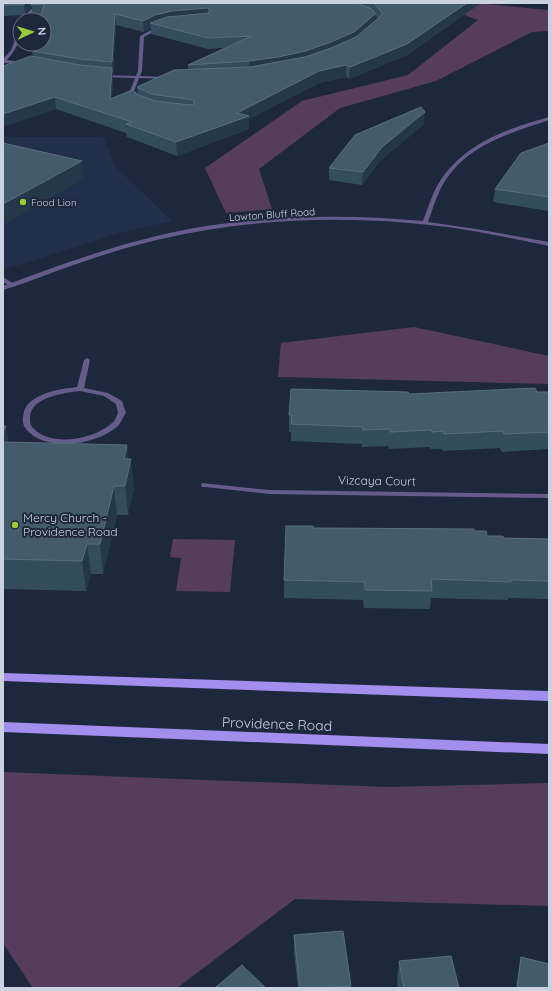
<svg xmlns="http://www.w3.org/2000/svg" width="552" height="991" viewBox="0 0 552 991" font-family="Quicksand,sans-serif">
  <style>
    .built { fill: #222f4a }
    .green { fill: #573d5d }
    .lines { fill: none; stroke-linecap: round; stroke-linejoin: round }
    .service { fill: #655c8a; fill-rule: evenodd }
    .minor { fill: #655c8a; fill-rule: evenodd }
    .primary { fill: #a28eed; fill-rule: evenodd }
    .wall { fill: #344d5d; fill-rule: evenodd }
    .shaded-wall { fill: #25384a }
    .building { fill: #445b6b; stroke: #596e7d }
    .poi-dot { fill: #99cb36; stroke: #1e283d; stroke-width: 1.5 }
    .labels { text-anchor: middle; stroke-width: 4; stroke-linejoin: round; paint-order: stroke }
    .far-poi-label { font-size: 10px; fill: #cad1df; stroke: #1e283d; text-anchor: start }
    .far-street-label { font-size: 10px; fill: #cad1df; stroke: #1e283d }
    .street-label { font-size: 12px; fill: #cad1df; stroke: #1e283d }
    .poi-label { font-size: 12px; fill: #cad1df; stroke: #1e283d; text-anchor: start }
    .near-street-label { font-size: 14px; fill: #cad1df; stroke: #1e283d }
  </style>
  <rect width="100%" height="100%" fill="#1e283d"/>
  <path class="built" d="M3,137H103L115,166L172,221L119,233L3,270Z"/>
  <path class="green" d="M431,3H474L549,10V31L532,32L436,81L340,108L259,169L272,209L226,213L205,168L302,101L408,75L478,20Z
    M414,327L549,356V384L278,377L281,343Z
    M173,539L235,540L230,592L176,591L181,558L170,557Z
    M3,772L387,787L549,783V906L295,899L177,988H33L3,943Z"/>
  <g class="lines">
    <path class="service" d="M3,277L14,284V286H10L3,282Z
      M87,358L90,360L84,388L108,393L122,401L126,413C123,417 121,423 118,426C98,444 51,452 30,433C25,429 22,424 23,417C24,394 59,389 77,387L84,360ZM80,391L104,396L116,404L118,413C116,417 115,421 112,423C95,439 51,448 33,428C30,425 30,421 30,417C31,397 64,393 80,391Z"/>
    <path class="minor" d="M40,3H44L32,13L28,20H24L29,11Z
      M159,26L162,27L144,37L142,71L140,76L167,77L169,78L167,79L139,78L133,94L136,100L132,101L129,94L135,78L103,77L101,76L103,75L136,76L138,71L140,36Z
      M20,32C20,43 14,52 7,60L26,63L24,64L3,63V59L11,50L18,33Z
      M549,117V120C507,134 461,147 440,190C435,200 432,211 428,222L476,229L549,242V246C515,239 482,232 448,227C353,215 255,217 161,239C125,247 90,259 54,272C37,278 20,285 3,290V286C65,263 128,240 194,228C269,215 347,214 423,221C427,211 430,200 435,190C457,146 505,129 549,117Z
      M202,483L269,490L549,494V498L269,494L205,487H202L201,485Z"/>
    <path class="primary" d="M3,673L549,691V701L3,681Z
      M3,722L549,744V754L3,732Z"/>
  </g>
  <path class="wall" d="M3,3H481L407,55L349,79L346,77L319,83L249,119V129L177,156L127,137L126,133L56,109L33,56L32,51L41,15H32V7L28,10L25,15L3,16ZM375,16L378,19L375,21ZM116,25L144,32L151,28V34L208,49L224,48L188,65V70L137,87L138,95L112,98L113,80L112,73H113Z
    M424,124L381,160L362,185L329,180V168Z
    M549,143V211L493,202L495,189Z
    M537,392H549V449L502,452L500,448L443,451L442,449H431L430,447L389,449L388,446L362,447V444L291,441V432H289V415L409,394Z
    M3,426L8,442L127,445L128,459L134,488L128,515H117L103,574H91L86,591L3,589Z
    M313,528L475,531L487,536L503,538L549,539V599L508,598V600L431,598L430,609L364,608L363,600L284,598V580Z
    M294,935L351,986V988H298L294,954Z
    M521,957L549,988H516L519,967Z
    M399,961L459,988H398L397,980Z"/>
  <path class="shaded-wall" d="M25,3H37L31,5L32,7L28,10L25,15L24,5Z
    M467,3H481L407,55L349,79L350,67Z
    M208,8V18L150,23L151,28L144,32L143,21L155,15L172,11Z
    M115,14L116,25L113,73L112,62Z
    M375,14V25L353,43L249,73V61Z
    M346,65V77L319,83L249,119V129L177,156L176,142L237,113L319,71Z
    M112,68L113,80L111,112L110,99Z
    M55,97L56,109L3,127V114Z
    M425,112L424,124L381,160L362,185L363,172L382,147Z
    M82,161L84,179L3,225V204Z
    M6,426L10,454L3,465V432Z
    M127,445L129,469L131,459L134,488L128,515L125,486L124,459Z
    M114,486L117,515L103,574L100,544Z
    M87,544L91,574L86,591L82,561Z"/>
  <path class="building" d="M3,3H25L24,5H3Z
    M33,3H356L372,9L375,14L354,32L331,42L306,51L278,57L249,61L188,65L252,36L208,38L150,23L167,17L209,13L210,11L208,8L172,11L155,15L143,21L115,14L112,62L80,59L32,51L34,44H44V20H40L44,4L31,5Z
    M372,3H467L407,44L350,67L346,65L319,71L237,113L249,116L176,142L126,124L132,122L55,97L3,114V66L31,56L80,65L112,68L110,99L132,90L139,95L155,101L190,105L194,104V100L151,94L137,87L174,70L250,67L305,57L331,48L356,37L383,14L375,4Z
    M421,107L425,112L382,147L363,172L329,168L355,135Z
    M3,143L82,161L3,204Z
    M549,143V197L495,189L521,153Z
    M535,388L537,392H549V432L504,434L503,431L444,434V431L432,432L431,430L390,432V429L363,430V427L291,424L292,415H289L291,389L408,392L409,394Z
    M3,426H6L3,432Z
    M3,442L127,445L124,459H131L125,486H114L100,544H87L82,561L3,559Z
    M286,526H313V528L474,529L475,531H486L487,536H503V538L549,539V581L510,580L511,582L431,579L432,591L365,590V582L284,580Z
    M343,931L351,986L319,988H300L294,935Z
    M451,956L459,988H404L399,961Z
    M521,957L549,964V988H517Z
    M242,965L266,988H215Z"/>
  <g class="poi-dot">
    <circle cx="23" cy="202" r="4"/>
    <circle cx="15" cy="525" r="4"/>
  </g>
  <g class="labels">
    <g class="far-poi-label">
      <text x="31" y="206">Food Lion</text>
    </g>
    <g class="far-street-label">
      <text transform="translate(272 214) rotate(-4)" y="4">Lawton Bluff Road</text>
    </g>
    <g class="street-label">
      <text transform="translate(377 481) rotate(1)" y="4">Vizcaya Court</text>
    </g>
    <g class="poi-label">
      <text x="23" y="522">Mercy Church -<tspan x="23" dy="14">Providence Road</tspan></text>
    </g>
    <g class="near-street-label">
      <text transform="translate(277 724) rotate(2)" y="5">Providence Road</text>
    </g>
  </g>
  <rect width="552" height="991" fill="none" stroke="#cad1df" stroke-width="8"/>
  <g transform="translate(32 32) rotate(86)"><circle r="19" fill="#1e283d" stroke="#636c7e"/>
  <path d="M0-3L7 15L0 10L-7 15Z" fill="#99cb36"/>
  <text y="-6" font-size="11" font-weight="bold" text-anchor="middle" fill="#cad1df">N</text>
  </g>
</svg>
